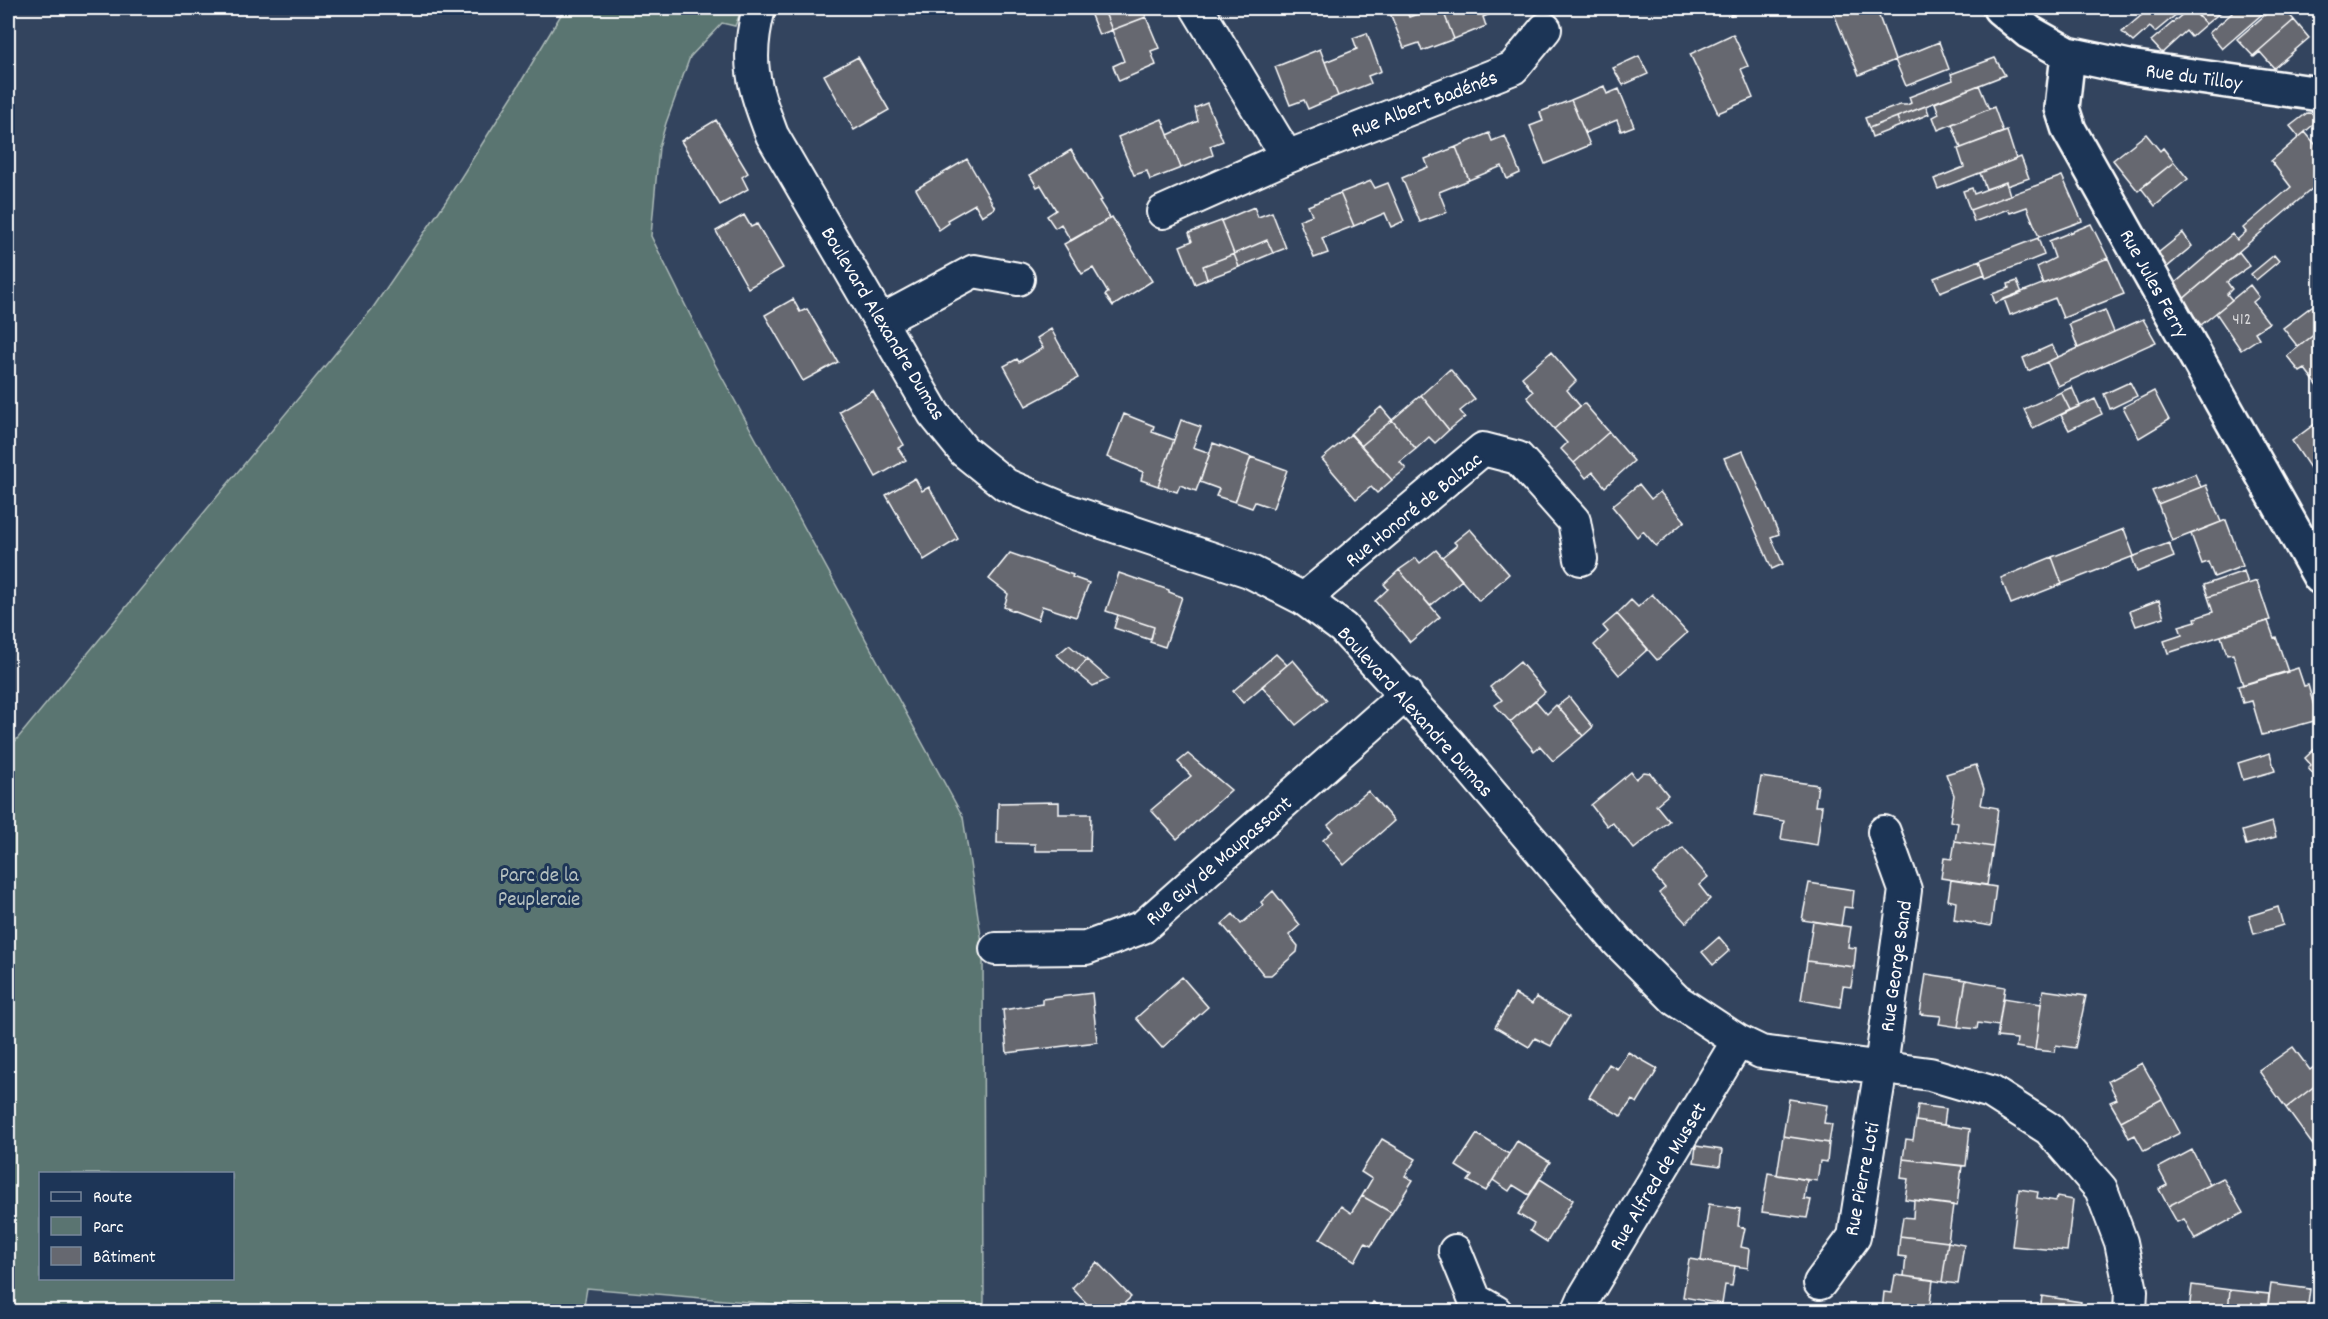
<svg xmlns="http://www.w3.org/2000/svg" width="2328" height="1319" viewBox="0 0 2328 1319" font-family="Dekko,sans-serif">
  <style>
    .green { fill: #5a7471; stroke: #acbab8; stroke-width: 1.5; fill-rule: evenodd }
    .building { fill: #666870; stroke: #fff; stroke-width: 1.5 }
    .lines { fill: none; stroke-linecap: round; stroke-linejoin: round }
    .street-casing { stroke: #fff; stroke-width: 36 }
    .secondary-casing { stroke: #fff; stroke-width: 38 }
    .street { stroke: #1d3557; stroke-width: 32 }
    .secondary { stroke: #1d3557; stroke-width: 33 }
    .labels { text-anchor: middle; stroke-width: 6; stroke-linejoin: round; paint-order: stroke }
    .number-label { font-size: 18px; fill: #d9d9db }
    .street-label { font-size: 21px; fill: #fff; stroke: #1d3557 }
    .park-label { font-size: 21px; fill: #b5c0bf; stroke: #1d3557 }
  </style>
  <rect width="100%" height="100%" fill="#33445e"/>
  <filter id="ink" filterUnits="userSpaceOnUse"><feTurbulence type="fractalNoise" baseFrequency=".0167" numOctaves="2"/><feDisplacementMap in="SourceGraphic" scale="12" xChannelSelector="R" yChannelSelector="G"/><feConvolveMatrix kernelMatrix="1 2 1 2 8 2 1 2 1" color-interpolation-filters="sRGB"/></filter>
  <g filter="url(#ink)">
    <path class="green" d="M565,8H742L735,26L722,23L690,57L666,123L659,147L651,236L711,357L963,817L983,949L984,1311H830V1309L587,1288L583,1312H8V750L372,309L446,201L513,95ZM40,1174H232V1278H40Z"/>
    <path class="building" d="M1088,8H1103L1112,30L1099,35Z
      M1103,8H1143L1146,17L1112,30Z
      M1388,8H1405L1409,17L1426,11L1425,8H1442L1454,39L1422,51L1419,43L1404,48Z
      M1405,8H1425L1426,11L1409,17Z
      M1442,8H1494L1495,12L1483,17L1486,26L1454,39Z
      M1727,8H1747L1731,15Z
      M1836,8H1876L1895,60L1859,75L1832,9Z
      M2150,8H2184L2155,32L2150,27L2133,42L2122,32Z
      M2190,8L2206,24L2191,37L2186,31L2162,53L2151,41Z
      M2192,8H2226L2206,24Z
      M2238,8H2269L2222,49L2209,33Z
      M2273,8H2283L2294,20L2253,56L2237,39Z
      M1146,17L1159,48L1151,51L1156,65L1119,81L1113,66L1124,61L1112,30Z
      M2294,20L2309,38L2274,68L2260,52L2254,57L2253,56Z
      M1367,33L1381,71L1368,76L1371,83L1338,96L1325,62L1357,49L1353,38Z
      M1733,34L1748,66L1741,69L1753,98L1718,113L1690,54Z
      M1939,42L1949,69L1906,86L1895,60Z
      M1320,49L1338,96L1308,109L1304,100L1290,105L1275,67Z
      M1639,56L1648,74L1623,85L1613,68Z
      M858,57L889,110L854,130L824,75Z
      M1995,58L2005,75L1869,128L1865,118L1900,105H1907L1911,103L1909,97L1953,80L1951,74Z
      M1979,85L1989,109L1938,130L1933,117L1939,114L1935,103Z
      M1604,86L1607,94L1619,89L1634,126L1621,131L1617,120L1585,133L1571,100Z
      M1571,100L1590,145L1545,164L1530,126L1543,121L1540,112Z
      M1207,103L1223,141L1210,146L1213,155L1181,168L1168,135L1198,121L1195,108Z
      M1926,106L1929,114L1900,126L1897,117Z
      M1994,107L2003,132L1961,148L1952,124Z
      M2307,113L2320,114V119L2299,137L2290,126Z
      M1897,117L1900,126L1872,137L1869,128Z
      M1162,119L1181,168L1150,180L1147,171L1134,175L1118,137Z
      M716,120L748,173L742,177L748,189L720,205L681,141Z
      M2007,131L2016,159L1938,189L1934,179L1964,167L1958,149Z
      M2305,132L2320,150V182L2182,300L2174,284L2232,234L2237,240L2246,232L2243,228L2291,187L2271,161Z
      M1489,133L1492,141L1505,136L1520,173L1507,179L1502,166L1469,180L1456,147Z
      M2146,134L2160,151L2163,148L2174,162L2138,191L2113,160Z
      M1456,147L1469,180L1439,192L1447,212L1420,222L1402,178L1428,167L1425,159Z
      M1071,150L1102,200L1099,201L1110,218L1071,241L1061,224L1055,228L1047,216L1056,210L1041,185L1037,187L1030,175Z
      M2021,157L2029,178L2007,186L2006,182L1986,189L1980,173Z
      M967,159L995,208L982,216L975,204L947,220L949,223L939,230L916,189Z
      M2174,162L2188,179L2155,206L2141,188Z
      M2062,176L2082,221L2039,237L2027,207L2010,213L2008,209L1974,222L1970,210Z
      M1371,181L1375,188L1388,183L1404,221L1391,227L1385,213L1354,226L1340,193Z
      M2006,182L2010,195L1970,210L1963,191L1972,188L1974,194Z
      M1340,193L1354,226L1322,238L1328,253L1314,258L1299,220L1312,215L1308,206Z
      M1254,207L1258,217L1272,212L1286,248L1273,253L1267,240L1234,254L1221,221Z
      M744,215L751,227L757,224L783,268L748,288L716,231Z
      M1112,217L1152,281L1113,306L1105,295L1108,293L1093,268L1082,274L1064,244Z
      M1221,221L1234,254L1203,266L1207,279L1195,284L1180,246L1192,241L1189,233Z
      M2091,224L2108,258L2043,284L2037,267L2055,258L2049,241Z
      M2183,233L2192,246L2166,268L2158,253Z
      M2038,238L2044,255L1986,278L1980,260Z
      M1267,240L1273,253L1239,267L1234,254Z
      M2239,252L2250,266L2227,282L2232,289L2227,294L2232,300L2201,325L2182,300Z
      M1234,254L1239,267L1207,279L1203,266Z
      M2274,255L2279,261L2256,280L2251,274Z
      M2108,258L2124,294L2063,318L2055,298L2010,315L2004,299Z
      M1980,260L1985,274L1940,292L1934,278Z
      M2017,281L2022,293L1995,303L1992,294L2009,288L2008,284Z
      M2250,285L2259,297L2253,302L2269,323L2255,332L2259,338L2241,350L2216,313Z
      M793,299L800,312L807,309L838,362L803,381L765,315Z
      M2320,300V330L2298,347L2283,328Z
      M2105,310L2114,332L2078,348L2069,324Z
      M2143,319L2156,342L2058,386L2047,362Z
      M1051,329L1078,378L1026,406L1004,366L1017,359L1019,362L1043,348L1037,338Z
      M2320,330V389L2305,369L2300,372L2287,356Z
      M2052,345L2058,357L2028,371L2023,358Z
      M1551,352L1576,381L1567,390L1580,406L1554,429L1527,397L1533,392L1522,377Z
      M1450,369L1475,399L1460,411L1465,417L1449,430L1421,395Z
      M2130,382L2137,396L2110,409L2104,394Z
      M2072,387L2080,406L2070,410L2061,392Z
      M873,391L904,445L898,448L906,460L876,477L839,411Z
      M2154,391L2169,420L2139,438L2123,407Z
      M2061,392L2070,410L2033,428L2024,409Z
      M1421,395L1449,430L1435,443L1429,437L1416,449L1392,420Z
      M2095,399L2102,414L2069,430L2061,415Z
      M1584,403L1609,432L1574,463L1561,449L1567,443L1554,429Z
      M1381,407L1392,420L1361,446L1350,434Z
      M1124,414L1154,426L1152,432L1174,440L1158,486L1141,480L1143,472L1107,457Z
      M1181,420L1201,427L1193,447L1210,453L1196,491L1180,485L1177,492L1158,486Z
      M1392,420L1416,449L1400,462L1406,469L1392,480L1361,446Z
      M2320,420V469L2314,474L2292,441Z
      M1609,432L1634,461L1605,487L1593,472L1586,478L1574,463Z
      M1351,434L1392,480L1377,493L1371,487L1356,499L1322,459Z
      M1213,443L1251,457L1235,502L1216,496L1219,489L1200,482Z
      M1743,451L1779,534L1771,537L1783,564L1772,569L1724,458Z
      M1251,457L1287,470L1273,508L1255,502L1252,508L1235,502Z
      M2195,474L2201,487L2158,504L2152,491Z
      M915,478L922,491L929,487L958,539L924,560L886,495Z
      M1639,484L1651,499L1660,492L1685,521L1656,546L1643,531L1637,537L1612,506Z
      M2320,484V500L2313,489Z
      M2206,485L2221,522L2172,541L2158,504Z
      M2226,520L2243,566L2214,577L2208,562L2202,564L2191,534Z
      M1470,529L1509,574L1479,601L1442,557L1457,545L1454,542Z
      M2124,529L2134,556L2062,584L2052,557Z
      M2169,543L2174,557L2137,572L2132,557Z
      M1436,550L1462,580L1430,606L1399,570L1416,558L1420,563Z
      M1010,553L1073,575L1072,577L1089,583L1076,617L1042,606L1038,620L1004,607L1008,594L989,579Z
      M2052,557L2062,584L2011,604L2001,578Z
      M1399,570L1440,617L1410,642L1375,601L1388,589L1384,584Z
      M2244,571L2248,584L2208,597L2204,585Z
      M1119,573L1169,590V592L1182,597L1165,647L1150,642L1154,627L1106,611Z
      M2257,581L2270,620L2168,653L2164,641L2182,635L2179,626L2196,621L2195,618L2213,612L2208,597Z
      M1652,594L1687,633L1657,660L1617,614L1631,600L1638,607Z
      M2159,600L2164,617L2136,626L2130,611Z
      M1617,614L1648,649L1619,675L1594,645L1608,632L1603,626Z
      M1118,615L1154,627L1151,640L1114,628Z
      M2268,621L2274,638L2276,637L2288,672L2243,685L2233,654L2227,655L2221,636Z
      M1069,645L1087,660L1076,672L1057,655Z
      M1276,654L1287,665L1243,703L1233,691Z
      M1087,660L1109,679L1093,686L1076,672Z
      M1293,660L1327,700L1296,725L1262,686Z
      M1520,662L1545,692L1510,722L1495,705L1502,700L1490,687Z
      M2298,668L2304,686L2308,685L2318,720L2262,735L2252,701L2243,703L2238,686Z
      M1569,697L1593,727L1583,736L1557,706Z
      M1535,700L1547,714L1556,705L1583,736L1553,761L1540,746L1534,751L1510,722Z
      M2320,744V782L2308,768L2311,765L2305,758Z
      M2270,753L2275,771L2243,780L2238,763Z
      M1188,754L1231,790L1177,839L1151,810L1191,776L1178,762Z
      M1976,765L1984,789L1981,805L1998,808L1993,847L1955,841L1958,823L1950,821L1954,795L1946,774Z
      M1631,772L1636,779L1644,772L1650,773L1668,795L1656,805L1669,821L1634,849L1612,822L1607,826L1591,805Z
      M1761,777L1818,785L1815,806H1822L1817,845L1781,839L1784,821L1755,816Z
      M1368,791L1394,821L1344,865L1323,840L1333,831L1328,825Z
      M1059,802V814H1091L1090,851H1035V844L997,843L998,803Z
      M2272,822L2276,837L2246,845L2242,831Z
      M1955,841L1993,847L1987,885L1941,878L1944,858L1952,859Z
      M1683,848L1708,877L1699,885L1710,899L1686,923L1659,893L1665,888L1653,874Z
      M1951,880L1996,887L1991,926L1954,920L1956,902L1948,900Z
      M1809,883L1854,890L1852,908L1844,907L1841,926L1802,920Z
      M1273,891L1300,925L1289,935L1298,946L1297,952L1271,975H1264L1222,924L1233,914L1241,924L1263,905L1261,902Z
      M2278,907L2283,925L2254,934L2249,916Z
      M1813,921L1851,927L1848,947L1856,948L1854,967L1807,961Z
      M1719,937L1730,950L1713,965L1702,952Z
      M1807,961L1854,967L1851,987L1843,986L1840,1007L1801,1000Z
      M1926,974L1966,980L1958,1027L1939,1024L1941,1016L1920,1014Z
      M1182,977L1208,1007L1162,1048L1136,1018Z
      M1966,980L2005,987L1999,1026L1978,1023L1977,1029L1958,1027Z
      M2043,990L2086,996L2075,1048L2056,1045L2055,1052L2035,1050Z
      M1092,993L1097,1042L1007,1053L1003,1010L1042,1004V999Z
      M1515,994L1532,1004L1536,997L1569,1017L1551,1046L1535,1038L1529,1047L1495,1027Z
      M2003,998L2041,1004L2035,1050L2016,1047L2017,1039L1997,1037Z
      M2293,1047L2310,1070L2315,1066L2320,1073V1082L2286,1108L2259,1071Z
      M1628,1052L1658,1069L1637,1103L1632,1100L1621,1116L1589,1097L1609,1064L1617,1069Z
      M2142,1063L2162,1099L2121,1121L2110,1102L2117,1099L2108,1081Z
      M2320,1082V1138L2312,1144L2286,1108Z
      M1789,1099L1827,1105L1824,1123L1832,1124L1829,1143L1783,1136Z
      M2162,1099L2180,1133L2144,1151L2135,1135L2129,1138L2121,1121Z
      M1918,1105L1946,1109L1944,1125L1916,1121Z
      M1916,1121L1970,1129L1966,1166L1903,1159L1906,1139L1913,1140Z
      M1477,1134L1509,1154L1486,1191L1468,1181L1472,1176L1456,1166Z
      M1783,1136L1829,1143L1827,1162L1820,1161L1817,1181L1777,1175Z
      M2320,1138V1156L2312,1144Z
      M1382,1139L1416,1159L1405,1176L1413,1180L1392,1213L1362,1196L1372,1179L1361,1172Z
      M1517,1141L1550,1162L1529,1195L1513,1185L1509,1191L1493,1180Z
      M1696,1146L1722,1150L1720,1166L1694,1162Z
      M2192,1150L2210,1185L2168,1206L2159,1189L2167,1185L2158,1168Z
      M1903,1159L1962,1166L1957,1206L1905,1199L1908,1179L1901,1178Z
      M1768,1173L1807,1180L1804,1199L1811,1200L1807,1218L1762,1212Z
      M2223,1178L2243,1213L2195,1239L2184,1219L2177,1222L2168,1206Z
      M1540,1179L1573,1200L1547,1242L1530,1231L1534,1224L1518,1214Z
      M2019,1189L2038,1192L2037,1198L2056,1201L2057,1197L2073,1200L2067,1251L2012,1246Z
      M1362,1196L1392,1213L1371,1246L1365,1243L1355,1261L1320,1239L1341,1206L1351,1213Z
      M1914,1200L1953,1205L1948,1242L1900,1236L1903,1217L1913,1218Z
      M1709,1204L1740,1209L1738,1226L1745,1228L1741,1247L1750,1249L1748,1268L1701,1261Z
      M1900,1236L1948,1242L1942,1282L1904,1276L1906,1257L1898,1256Z
      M1948,1242L1964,1245L1958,1284L1942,1282Z
      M1689,1259L1735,1266L1732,1286L1725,1285L1722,1304L1683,1297Z
      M1097,1262L1131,1297L1115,1312H1095L1072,1288Z
      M1895,1275L1933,1280L1929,1312H1882L1884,1292L1892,1293Z
      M2271,1284L2310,1289L2307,1312H2267Z
      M2192,1285L2230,1290L2228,1312H2189Z
      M2230,1290L2269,1294L2267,1312H2228Z
      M2042,1296L2081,1302L2080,1312H2040Z
      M1373,1302L1389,1312H1367Z"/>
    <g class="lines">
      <defs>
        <path id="street" d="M759,8C745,62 753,84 772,135L934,414L964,451L1006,485L1066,510L1249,571L1304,599L1343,628L1448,742L1618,942L1676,1000L1738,1041L1761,1052L1930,1074L1991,1092L2049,1129L2101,1189L2121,1242L2131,1291L2130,1312
          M1197,8L1287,157
          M1163,212L1287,157L1513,68L1545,29
          M881,321L974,271L1018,279
          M1304,599L1483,449L1518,458L1574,521L1581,559
          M996,949L1086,948L1143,927L1406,694
          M1455,1251L1475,1300L1496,1312
          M1820,1283L1854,1237L1881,1067L1905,890L1884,832
          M1578,1312L1585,1296L1738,1041"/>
        <path id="secondary" d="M2000,8L2029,32L2068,54L2129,67L2320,94
          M2068,54L2062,108L2069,130L2320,577"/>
      </defs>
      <use href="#street" class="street-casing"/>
      <use href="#secondary" class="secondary-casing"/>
      <use href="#street" class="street"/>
      <use href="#secondary" class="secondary"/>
    </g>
  </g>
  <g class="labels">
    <g class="number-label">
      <text x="2242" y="324">412</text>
    </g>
    <g class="street-label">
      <text transform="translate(2194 76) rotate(8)" y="7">Rue du Tilloy</text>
      <text transform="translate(1424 103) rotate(-21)" y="7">Rue Albert Badénés</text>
      <text transform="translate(2155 283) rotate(61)" y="7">Rue Jules Ferry</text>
      <text transform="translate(884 323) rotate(59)" y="7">Boulevard Alexandre Dumas</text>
      <text transform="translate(1413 509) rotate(-39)" y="7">Rue Honoré de Balzac</text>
      <text transform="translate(1416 711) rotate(48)" y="7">Boulevard Alexandre Dumas</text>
      <text transform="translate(1218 860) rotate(-41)" y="7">Rue Guy de Maupassant</text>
      <text transform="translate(1895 966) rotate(-82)" y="7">Rue George Sand</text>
      <text transform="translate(1657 1176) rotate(-59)" y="7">Rue Alfred de Musset</text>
      <text transform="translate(1861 1179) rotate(-79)" y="7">Rue Pierre Loti</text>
    </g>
    <g class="park-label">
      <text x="539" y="881">Parc de la<tspan x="539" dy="24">Peupleraie</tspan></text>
    </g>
  </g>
  <rect width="2328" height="1319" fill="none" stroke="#1d3557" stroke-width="30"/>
  <rect x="15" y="15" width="2298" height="1289" fill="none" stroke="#fff" stroke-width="2" filter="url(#ink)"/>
  <rect x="39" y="1172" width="195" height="108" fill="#1d3557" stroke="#77869a" stroke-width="1.5"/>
  <rect x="51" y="1192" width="30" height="9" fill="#1d3557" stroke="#77869a" stroke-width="1.5"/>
  <text x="93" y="1202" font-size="18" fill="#ffffff">Route</text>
  <rect x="51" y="1217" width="30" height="18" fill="#5a7471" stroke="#77869a" stroke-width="1.5"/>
  <text x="93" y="1232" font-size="18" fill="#ffffff">Parc</text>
  <rect x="51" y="1247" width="30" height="18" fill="#666870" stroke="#77869a" stroke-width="1.5"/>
  <text x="93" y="1262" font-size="18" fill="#ffffff">Bâtiment</text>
</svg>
